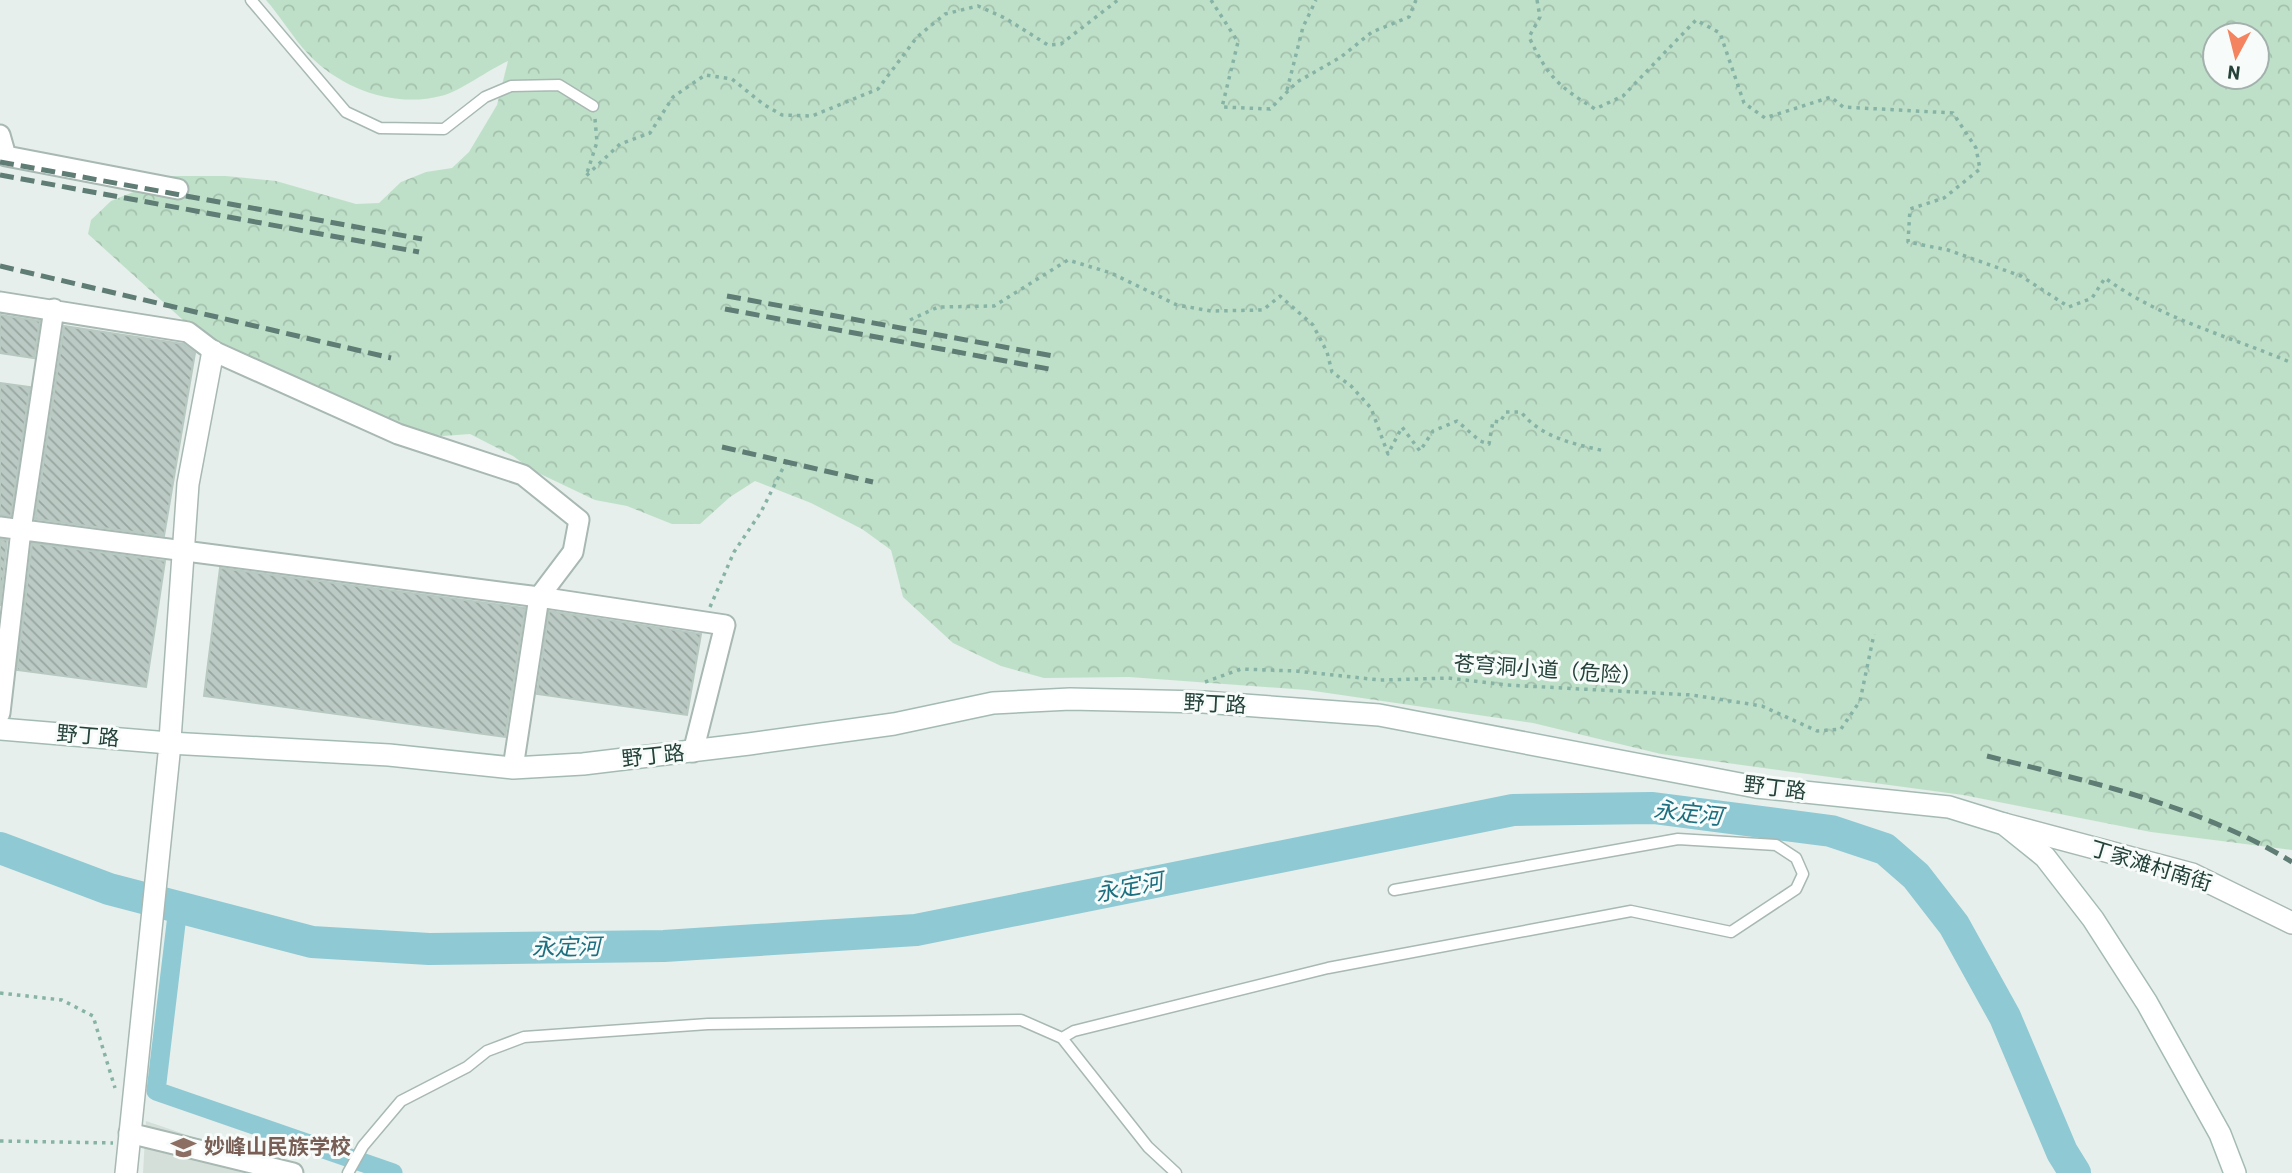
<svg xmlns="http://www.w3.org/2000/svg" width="2292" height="1173" viewBox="0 0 2292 1173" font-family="Barlow,'Noto Sans SC',sans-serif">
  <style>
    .built { fill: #d4dfda }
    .forest { fill: url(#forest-crowns); fill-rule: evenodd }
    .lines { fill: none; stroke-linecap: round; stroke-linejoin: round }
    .canal { stroke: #8ec9d4; stroke-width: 19 }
    .river { stroke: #8ec9d4; stroke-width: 32 }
    .building { fill: url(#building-back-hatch); stroke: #b8c9c2; stroke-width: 2 }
    .service-casing { stroke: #a8b8b2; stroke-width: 13 }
    .minor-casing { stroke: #a8b8b2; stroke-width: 23 }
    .tertiary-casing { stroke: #a8b8b2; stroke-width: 24 }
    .secondary-casing { stroke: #a4bbb3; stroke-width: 24 }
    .path { stroke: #86b3a5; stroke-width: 3.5; stroke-dasharray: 3.5 5; stroke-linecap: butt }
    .service { stroke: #fff; stroke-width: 10 }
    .minor { stroke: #fff; stroke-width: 19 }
    .tertiary { stroke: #fff; stroke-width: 21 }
    .secondary { stroke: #fff; stroke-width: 21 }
    .rail { stroke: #5f7d75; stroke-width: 5; stroke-dasharray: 14 7; stroke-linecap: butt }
    .labels { text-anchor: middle; stroke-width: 6; stroke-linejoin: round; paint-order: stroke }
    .street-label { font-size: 21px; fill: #24423a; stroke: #f7fbf9 }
    .education-label { font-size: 21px; font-weight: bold; fill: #785e54; stroke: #f7fbf9; text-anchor: start }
    .water-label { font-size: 23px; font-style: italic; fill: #1c6f80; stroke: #f7fbf9 }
  </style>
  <defs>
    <pattern id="forest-crowns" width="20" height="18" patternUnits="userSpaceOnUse" patternTransform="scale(1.75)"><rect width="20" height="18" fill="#bfe0c8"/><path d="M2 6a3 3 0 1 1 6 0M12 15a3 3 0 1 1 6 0" fill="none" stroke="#a4c1ad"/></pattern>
    <pattern id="building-back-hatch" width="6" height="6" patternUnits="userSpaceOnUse" patternTransform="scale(1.75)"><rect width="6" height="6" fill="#bbcac4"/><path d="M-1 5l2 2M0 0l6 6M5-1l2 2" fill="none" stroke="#98a6a0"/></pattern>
  </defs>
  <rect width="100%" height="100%" fill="#e6efeb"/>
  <path class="built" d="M146,1121L299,1173H143Z"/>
  <path class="forest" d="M266,0H2292V850L2151,832L1963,795L1661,754L1533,723L1307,690L1129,677L1044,678L1001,666L953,643L903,597L891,550L862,529L811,503L755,481L730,497L700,524H672L627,506L595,500L532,470L513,456L470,434L443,436L416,433L220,345L183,320L88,234L91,220L111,201L173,176H226L276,181L356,204L379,203L401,182L426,172L452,168L469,152L497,105L508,61C488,70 461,91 441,96C394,108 342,89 309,55C293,38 281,17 266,0ZM2215,35H2257V77H2215Z"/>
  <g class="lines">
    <path class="canal" d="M178,907L156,1091L393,1173"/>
    <path class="river" d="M0,848L109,889L312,942L429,949L664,946L916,930L1513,810L1653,808L1831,831L1885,849L1916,876L1954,925L2005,1017L2062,1152L2075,1173"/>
  </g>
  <path class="building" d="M0,315L40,321L34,358L0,353Z
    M64,326L183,344L195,353L164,536L35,519Z
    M0,383L30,387L11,516L0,515Z
    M0,539L7,540L0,606Z
    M32,543L165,561L146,687L17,670Z
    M220,568L525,608L505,737L204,696Z
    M549,611L701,634L687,715L537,694Z"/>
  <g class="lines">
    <defs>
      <path id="service" d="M251,0L346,112L380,128L444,129L485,97L511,86L559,85L593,106
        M1062,1038L1074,1031L1328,968L1631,911L1731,932L1796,889L1803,874L1796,858L1776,845L1678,839L1394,890
        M348,1173L363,1146L401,1101L467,1067L487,1051L524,1037L708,1024L1021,1020L1062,1038L1148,1147L1176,1173"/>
      <path id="minor" d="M0,135L6,156L178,189
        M0,302L188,332L213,351L398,434L523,475L579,520L573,552L539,597L725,625L693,752
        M0,527L539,597L513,768
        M0,713L21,530L54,309
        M129,1133L293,1173"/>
      <path id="tertiary" d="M2004,824L2192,874L2292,923
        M126,1173L169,754L188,484L213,351"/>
      <path id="secondary" d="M0,729L169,743L389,755L513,768L583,764L749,744L894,724L993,703L1070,699L1203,702L1379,715L1756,787L1949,807L2004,824L2045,857L2093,919L2147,1003L2220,1134L2235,1173"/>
    </defs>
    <use href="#service" class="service-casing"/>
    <use href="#minor" class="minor-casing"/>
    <use href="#tertiary" class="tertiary-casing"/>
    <use href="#secondary" class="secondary-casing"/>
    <path class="path" d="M1211,0L1238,42L1222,107L1270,109L1297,82L1341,57L1372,32L1409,17L1416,0
      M1537,0L1540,17L1529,37C1548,77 1558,86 1595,109L1623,96L1696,20L1720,33L1744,103L1765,118L1831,97L1843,107L1953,113L1976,148L1980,169L1944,198L1910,209L1908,242L1948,250L2021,276L2069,307L2092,298L2105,278C2161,319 2229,336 2292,363
      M1287,90L1303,27L1316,0
      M595,119L597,142L586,176L620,144L650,133L673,97L705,75L732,79L763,104L782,115L812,116L878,89L917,37L945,14L978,6L1005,18L1048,45L1061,44L1118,0
      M910,320L938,307L994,306L1068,260L1111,273L1177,305L1211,311L1263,310L1280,296L1313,325L1327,352L1332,372L1351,386L1371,408L1388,454L1402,427L1420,451L1433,431L1457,421L1480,441L1489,444L1493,421L1500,422L1506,412H1521C1542,438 1574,444 1605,451
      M710,607L734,552L761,512L786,462
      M1205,682L1241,669L1296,671L1380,680L1448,678L1507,685L1692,695L1762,706L1817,731L1841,729L1860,701L1874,634
      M0,993L62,1000L93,1016L115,1088
      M0,1141L113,1143"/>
    <use href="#service" class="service"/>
    <use href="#minor" class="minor"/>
    <use href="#tertiary" class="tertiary"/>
    <use href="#secondary" class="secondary"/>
    <path class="rail" d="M0,162L422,239
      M0,175L419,252
      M0,266L391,358
      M727,296L1053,356
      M725,309L1049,369
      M722,447L873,482
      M1987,756C2090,782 2201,806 2292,862"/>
  </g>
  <defs>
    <symbol id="school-bare" viewBox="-9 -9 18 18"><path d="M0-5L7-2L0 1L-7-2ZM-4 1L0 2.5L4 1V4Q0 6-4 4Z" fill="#8d6e63" stroke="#f7fbf9" stroke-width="2.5" paint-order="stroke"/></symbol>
  </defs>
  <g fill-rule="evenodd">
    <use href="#school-bare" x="166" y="1130" width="35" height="35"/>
  </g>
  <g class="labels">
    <g class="street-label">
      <text transform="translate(1548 670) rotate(4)" y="7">苍穹洞小道（危险）</text>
      <text transform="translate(1215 704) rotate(3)" y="7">野丁路</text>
      <text transform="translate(88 736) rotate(5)" y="7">野丁路</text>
      <text transform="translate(653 756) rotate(-6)" y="7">野丁路</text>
      <text transform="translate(1775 788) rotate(7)" y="7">野丁路</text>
      <text transform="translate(2151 866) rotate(17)" y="7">丁家滩村南街</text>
    </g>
    <g class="education-label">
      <text x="204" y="1154">妙峰山民族学校</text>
    </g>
    <g class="water-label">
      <text transform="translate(1688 813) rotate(6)" y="8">永定河</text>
      <text transform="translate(1129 887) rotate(-11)" y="8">永定河</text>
      <text transform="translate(566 947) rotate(-1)" y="8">永定河</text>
    </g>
  </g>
  <g transform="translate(2236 56) rotate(187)"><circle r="33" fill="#f7fbf9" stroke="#a3b1ad" stroke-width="2"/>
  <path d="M0-5L12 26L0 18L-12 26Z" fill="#f4845f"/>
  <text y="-10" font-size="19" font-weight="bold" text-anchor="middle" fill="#24423a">N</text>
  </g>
</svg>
